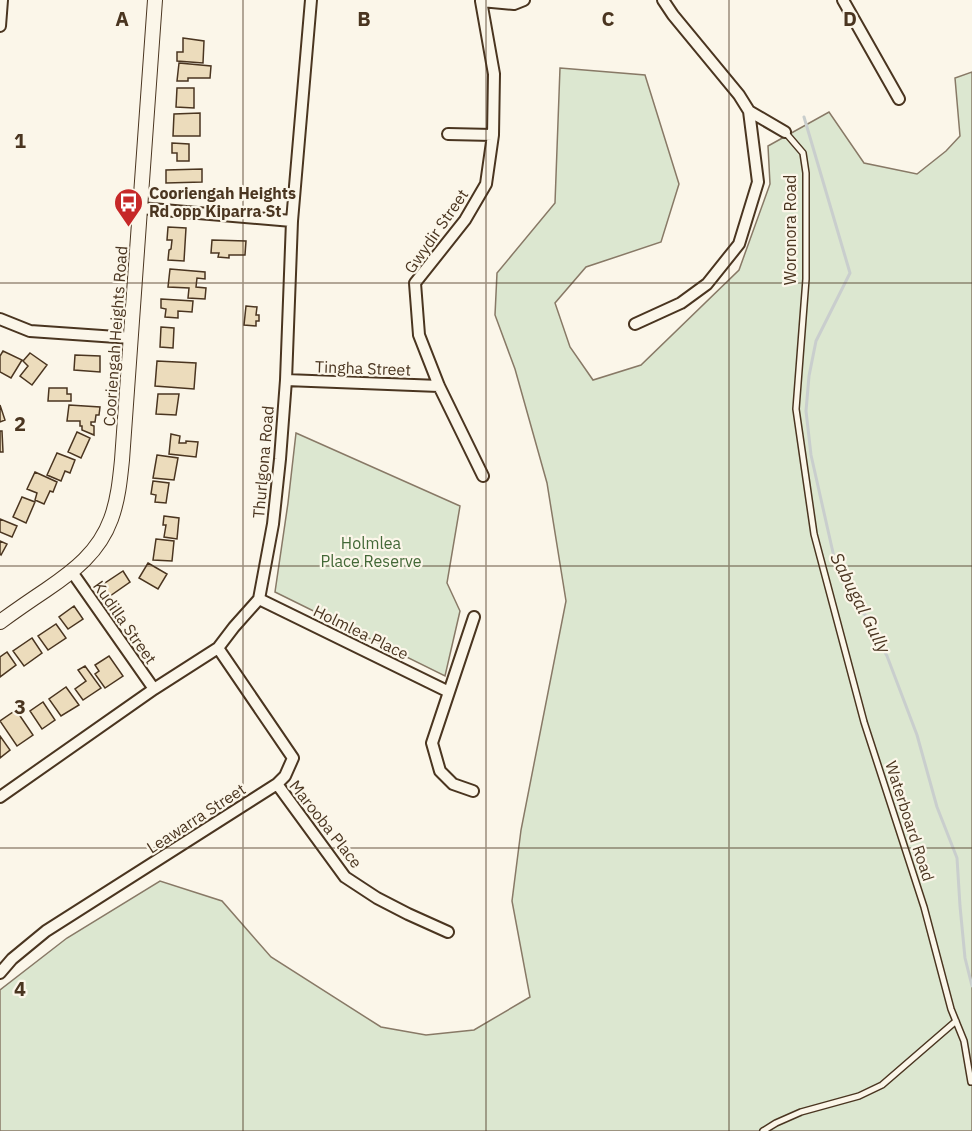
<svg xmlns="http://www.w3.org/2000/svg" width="972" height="1131" viewBox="0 0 972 1131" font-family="'IBM Plex Sans',sans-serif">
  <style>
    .green { fill: #dce7d0; stroke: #887966; stroke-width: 1.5 }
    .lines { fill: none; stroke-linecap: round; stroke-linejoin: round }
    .stream { stroke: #c9cecd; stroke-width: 3 }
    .building { fill: #ecdcbc; stroke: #4a3520; stroke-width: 1.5 }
    .lane-casing { stroke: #4a3520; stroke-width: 8 }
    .street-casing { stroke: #4a3520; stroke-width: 14 }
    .secondary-casing { stroke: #4a3520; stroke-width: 16 }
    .lane { stroke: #fbf6e9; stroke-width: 5 }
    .street { stroke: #fbf6e9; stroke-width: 10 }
    .secondary { stroke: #fbf6e9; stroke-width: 14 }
    .grid { fill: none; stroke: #4a3520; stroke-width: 1.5; stroke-opacity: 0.55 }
    .labels { text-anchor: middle; stroke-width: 4.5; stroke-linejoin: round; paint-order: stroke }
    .poi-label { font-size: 16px; font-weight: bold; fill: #4a3520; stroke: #fbf6e9; text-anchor: start }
    .street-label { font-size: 16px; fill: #4a3520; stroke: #fbf6e9 }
    .park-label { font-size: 16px; fill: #436837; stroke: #fbf6e9 }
    .water-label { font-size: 18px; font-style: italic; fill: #4a3520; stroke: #fbf6e9 }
    .grid-label { font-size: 20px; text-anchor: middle; font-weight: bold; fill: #4a3520; stroke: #fbf6e9; stroke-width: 4.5; stroke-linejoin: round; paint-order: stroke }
  </style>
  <rect width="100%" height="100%" fill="#fbf6e9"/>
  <path class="green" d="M560,68L645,75L679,184L661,242L586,267L555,303L570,347L593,380L641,365L739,270L770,184L768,146L829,112L864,163L917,174L946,151L960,136L955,78L972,72V1131H0V990L67,938L160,881L222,901L271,957L381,1027L426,1035L474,1030L530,997L512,901L521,830L566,601L547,483L515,369L495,315L497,273L555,203Z
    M296,433L460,506L447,583L460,611L445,676L275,592L288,503Z"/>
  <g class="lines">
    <path class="stream" d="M804,117L850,273L816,341L809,376L806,411L811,455L834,557L887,656L917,735L937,807L957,858L960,906L965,958L972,986"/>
  </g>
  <path class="building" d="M183,38L204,41L203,63L177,61V52H183Z
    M179,63L211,66L210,78H188V81H177Z
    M177,88H194V108L176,107Z
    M200,113V136H173L174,114Z
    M172,143L189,144V161H177V153H172Z
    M202,169V182L166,183V170Z
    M168,227L186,228L184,261L168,260L169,250L171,249L172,240H167Z
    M212,240L246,241L245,255H229V258L218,257L219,253H211Z
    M170,269L205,272V279L197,278L196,287L206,288L205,299L188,298L189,288L168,287Z
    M161,299L193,301L192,312L178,311V318L165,317L166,309L161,308Z
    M246,306L257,307L256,315H259V321H256V326L244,325Z
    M161,327L174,328L173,348L160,347Z
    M3,351L22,360L11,378L0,372V356Z
    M30,353L47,365L32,385L20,376L28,366L23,361Z
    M75,355L100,356V372L74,370Z
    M157,361L196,363L194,389L155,386Z
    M49,388H67V394H71V401H48Z
    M158,394H179L176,415L156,414Z
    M0,405L5,420L0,422Z
    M69,405L100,407L99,415H96L95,422H91V425L94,426V435L82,430V426H80V421H67Z
    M0,431H2L3,452H0Z
    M77,432L90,438L81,458L68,452Z
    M171,434L180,436L179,443H186V441L198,442L196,457L169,454Z
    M57,453L75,460L70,473L65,471L61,481L47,475Z
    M157,455L178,458L174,480L153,478Z
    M35,472L57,482L53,492L50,491L44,504L35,500L37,493L27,489Z
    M153,481L169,483L166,503L155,502L156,495L151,494Z
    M22,497L35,502L26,523L13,517Z
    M164,516L179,518L177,539L164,537L166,525H163Z
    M0,519L17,526L12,537L0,532Z
    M156,539L174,541L172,561L153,560Z
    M0,541L7,544L1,555L0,554Z
    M148,563L167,574L158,589L139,578Z
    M123,571L130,582L110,596L102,585Z
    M74,606L83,619L68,629L59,617Z
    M56,624L66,638L48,650L38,636Z
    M32,638L42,653L24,666L13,651Z
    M7,652L16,665L0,677V657Z
    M109,656L123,676L105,688L95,674L99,671L95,665Z
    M85,666L101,688L83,700L75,689L86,681L78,670Z
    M66,687L79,705L61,716L49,699Z
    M43,702L55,720L42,729L30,711Z
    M16,710L33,735L17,746L0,721Z
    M0,736L10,750L0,758Z"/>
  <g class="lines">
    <defs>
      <path id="lane" d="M785,132L803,153L806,173V279L796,409L814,534L864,722L924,907L951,1009L964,1041L971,1082
        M763,1131L776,1123L801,1112L859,1096L882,1085L956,1021"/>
      <path id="street" d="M663,0L673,15L739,95L749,111L785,132
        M843,0L899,99
        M0,26L2,0
        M448,134L493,135
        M140,208L292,221
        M0,319L30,331L131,338
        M635,324L681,303L707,284L739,244L758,182L749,111
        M286,380L439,386
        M483,476L439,386L419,335L415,283L465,220L486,184L493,135L494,74L481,1L514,4L524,0
        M72,572L154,689
        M259,599L449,692
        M277,784L345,877L377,898L408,914L448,932
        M473,791L453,784L440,771L432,743L474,617
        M0,797L154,689L218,648L234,627L259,599L273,524L280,459L286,380L292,221L311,0
        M0,973L12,959L46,931L277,784L285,776L293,758L218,648"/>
      <path id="secondary" d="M0,622C15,611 31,600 46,590C74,571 99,552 111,519C118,500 120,480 122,460L155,0"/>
    </defs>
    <use href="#lane" class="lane-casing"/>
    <use href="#street" class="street-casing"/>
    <use href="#secondary" class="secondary-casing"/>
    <use href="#lane" class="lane"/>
    <use href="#street" class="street"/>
    <use href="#secondary" class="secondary"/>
  </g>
  <path class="grid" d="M243,0V1131M486,0V1131M729,0V1131M0,283H972M0,566H972M0,848H972"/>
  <defs>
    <symbol id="bus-pin" viewBox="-11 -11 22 30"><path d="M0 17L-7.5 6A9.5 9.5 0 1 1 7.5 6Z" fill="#c62828" stroke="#fbf6e9"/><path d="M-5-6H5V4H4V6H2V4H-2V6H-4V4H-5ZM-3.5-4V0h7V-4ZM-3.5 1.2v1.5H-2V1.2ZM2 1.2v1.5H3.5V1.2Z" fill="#fff"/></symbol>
  </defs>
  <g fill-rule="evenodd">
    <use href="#bus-pin" x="112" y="186" width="33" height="45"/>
  </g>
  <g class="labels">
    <g class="poi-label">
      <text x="149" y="199">Cooriengah Heights<tspan x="149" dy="18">Rd opp Kiparra St</tspan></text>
    </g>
    <g class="street-label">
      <text transform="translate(790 230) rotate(-90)" y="6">Woronora Road</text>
      <text transform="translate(436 231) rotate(-55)" y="6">Gwydir Street</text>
      <text transform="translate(115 336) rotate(-86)" y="6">Cooriengah Heights Road</text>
      <text transform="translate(363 368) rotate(2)" y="6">Tingha Street</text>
      <text transform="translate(263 462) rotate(-85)" y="6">Thurlgona Road</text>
      <text transform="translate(125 622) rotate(55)" y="6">Kudilla Street</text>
      <text transform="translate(361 632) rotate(26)" y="6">Holmlea Place</text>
      <text transform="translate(196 818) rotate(-33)" y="6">Leawarra Street</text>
      <text transform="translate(910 821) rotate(72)" y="6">Waterboard Road</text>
      <text transform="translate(326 824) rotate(52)" y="6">Marooba Place</text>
    </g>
    <g class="park-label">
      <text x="371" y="549">Holmlea<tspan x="371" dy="18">Place Reserve</tspan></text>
    </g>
    <g class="water-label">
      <text transform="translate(860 603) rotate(63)" y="6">Sabugal Gully</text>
    </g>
  </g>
  <g class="grid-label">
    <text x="122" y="26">A</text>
    <text x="364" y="26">B</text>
    <text x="608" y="26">C</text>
    <text x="850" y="26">D</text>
    <text x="20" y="148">1</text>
    <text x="20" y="431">2</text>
    <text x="20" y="714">3</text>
    <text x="20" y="996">4</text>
  </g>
</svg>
